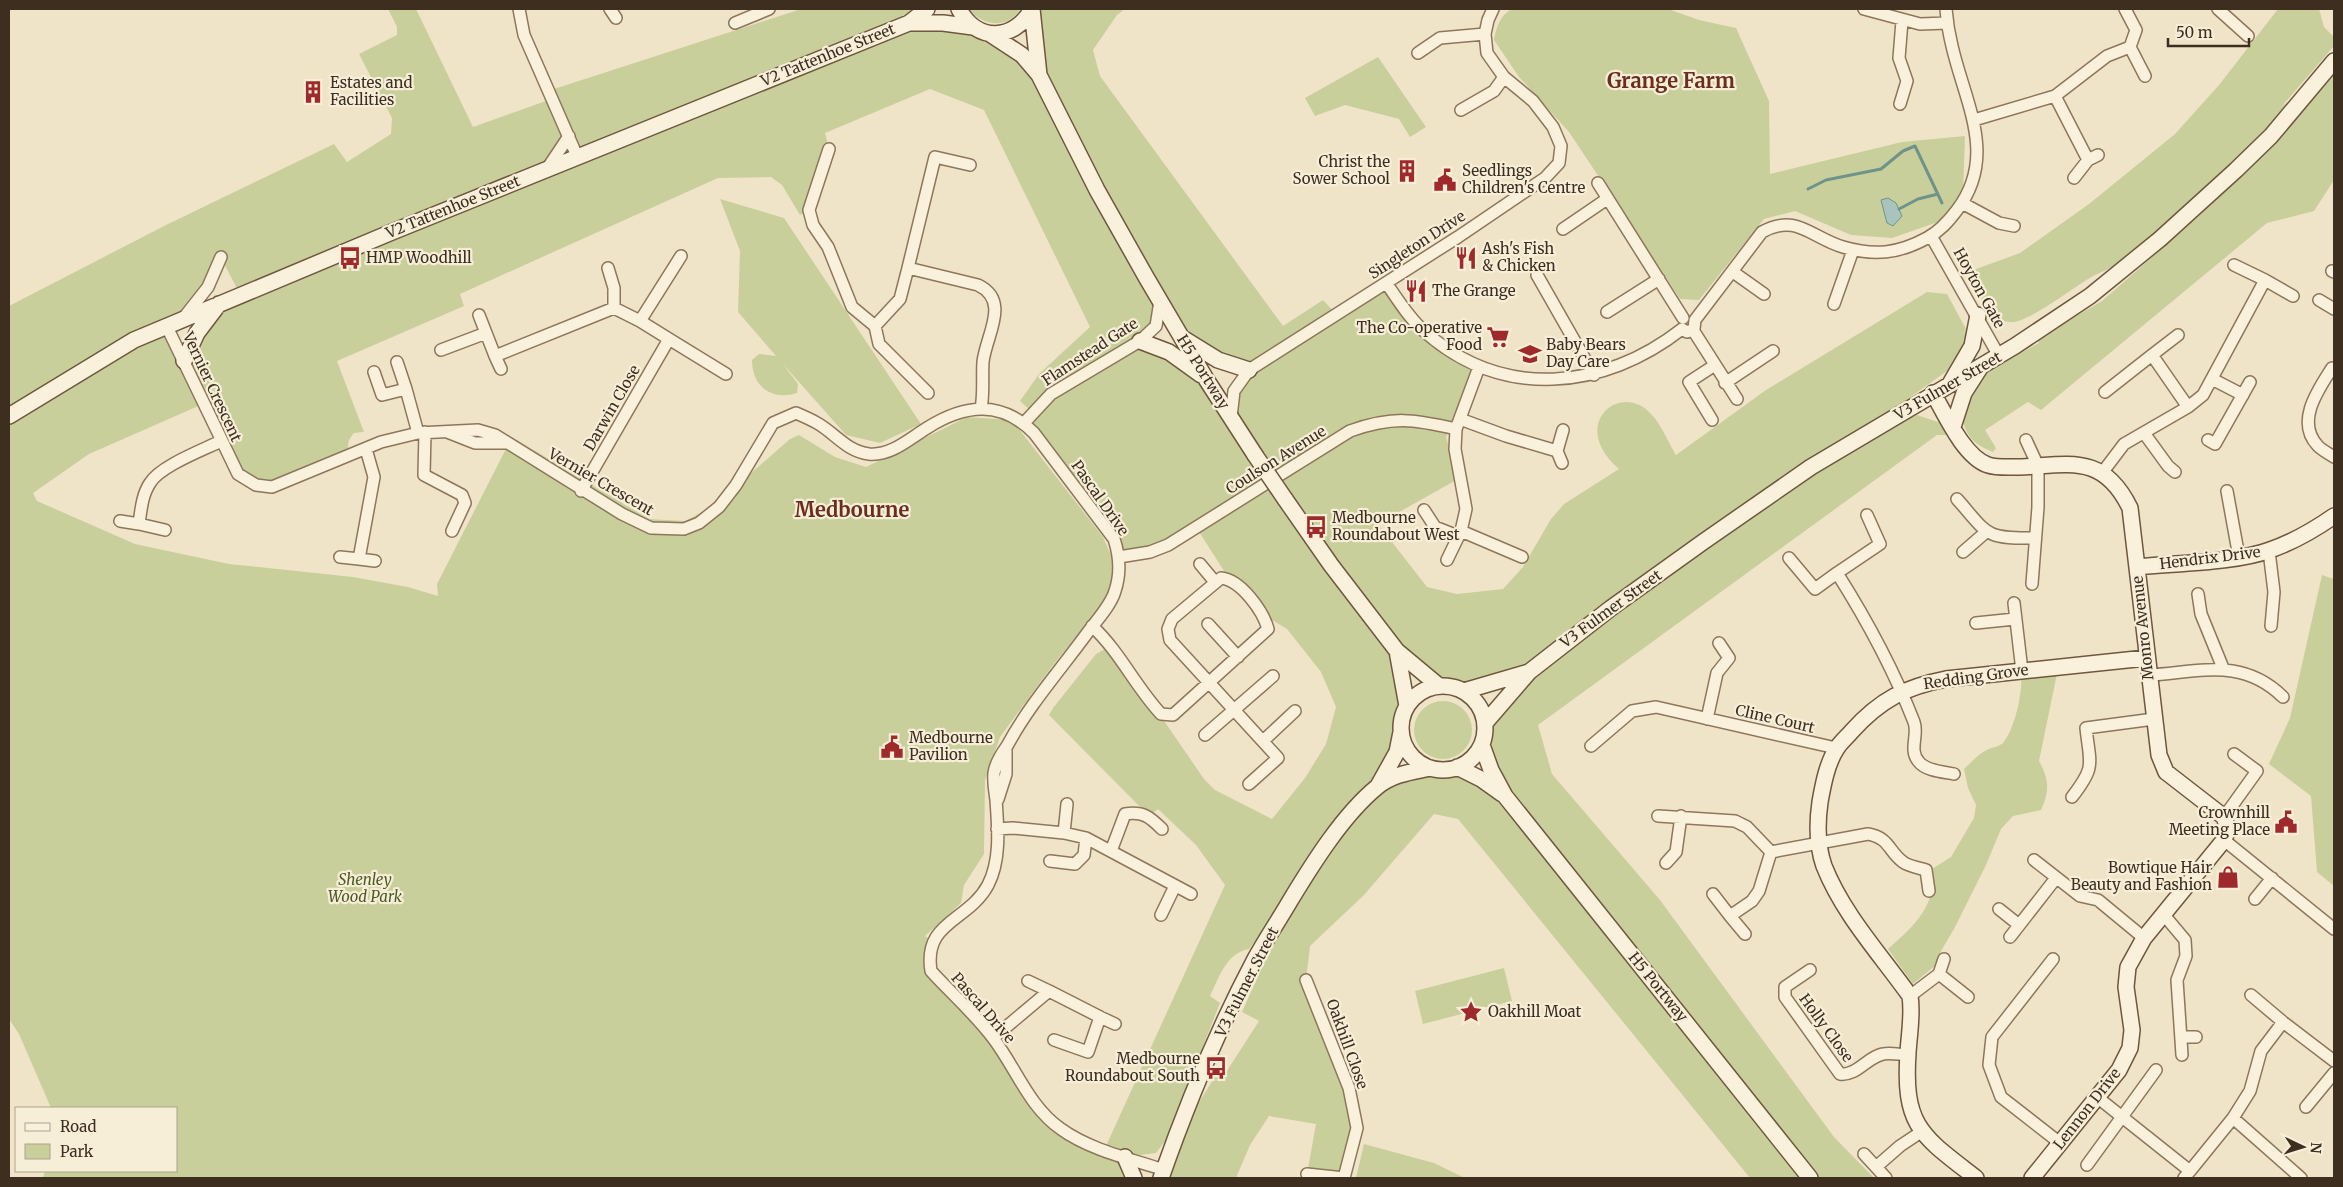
<svg xmlns="http://www.w3.org/2000/svg" width="2343" height="1187" viewBox="0 0 2343 1187" font-family="Merriweather,serif">
  <style>
    .green { fill: #c9cf9b; fill-rule: evenodd }
    .water { fill: #a9c4bc; stroke: #6f938a }
    .lines { fill: none; stroke-linecap: round; stroke-linejoin: round }
    .stream { stroke: #6f938a; stroke-width: 3 }
    .street-casing { stroke: #8d765c; stroke-width: 14 }
    .secondary-casing { stroke: #6f573f; stroke-width: 18 }
    .street { stroke: #faf1dc; stroke-width: 11 }
    .secondary { stroke: #faf1dc; stroke-width: 15 }
    .secondary-bridge-casing { stroke: #6f573f; stroke-width: 18; stroke-linecap: butt }
    .secondary-bridge { stroke: #faf1dc; stroke-width: 15 }
    .labels { text-anchor: middle; stroke-width: 4.5; stroke-linejoin: round; paint-order: stroke }
    .street-label { font-size: 15px; fill: #3d2e20; stroke: #f7eed8 }
    .poi-label { font-size: 15px; fill: #3d2e20; stroke: #f7eed8; text-anchor: start }
    .park-label { font-size: 15px; font-style: italic; fill: #4d5a26; stroke: #f7eed8 }
    .district-label { font-size: 20px; font-weight: bold; fill: #6b2e1e; stroke: #f7eed8 }
  </style>
  <rect width="100%" height="100%" fill="#f0e4c8"/>
  <path class="green" d="M388,9H416L473,127L557,97L554,89L801,9H927L909,23L973,27L1039,74L1038,9H1125L1117,15L1093,50L1100,76L1283,326L1323,300L1336,314L1387,284L1410,316L1479,367L1473,386L1446,437L1458,479L1378,524L1427,587L1457,594L1503,589L1523,567L1551,519L1564,504L1619,469C1567,425 1621,379 1652,415C1662,426 1668,442 1676,455L1766,390L1927,292L1947,294L1966,329L1962,335L1969,327L1966,348L1947,371L1815,465L1917,415L1953,427L1958,435H1937L1538,725L1552,774L1660,900L1834,1137L1874,1178H1750L1458,819L1434,814L1364,895L1310,946L1306,980L1357,1128L1344,1178L1307,1174L1316,1124L1269,1116L1250,1145L1236,1178H1168L1198,1104L1216,1075L1223,1077L1259,1021L1242,1012L1264,963L1278,921L1266,926L1249,949C1226,953 1219,978 1210,996L1220,1003L1166,1140L1156,1153L1125,1157L1134,1178H43L45,1171H176V1108H51L19,1034L9,1019V306L164,226L334,144L347,162L391,134L392,118L359,54L397,35V27ZM930,89L984,110L1090,327L1039,374L1020,401L1032,412L1024,423L1116,547L1119,557L1168,545L1196,527L1224,571L1225,578L1264,615L1287,629L1321,672L1336,707L1326,744L1305,778L1272,819L1215,790L1204,779L1112,645L1096,654L1053,708L1049,715L1149,816L1158,809L1196,845L1225,885L1100,1159L1101,1148L1046,1116L993,1038L931,971L932,941L925,936L961,903L964,885L984,854L985,780L1000,737L1053,665L1103,604L1112,584L1114,562L1103,537L1012,420L967,417L866,467L835,457L799,435L790,439L712,507L685,521L649,519L512,437L437,584L438,596L408,587L353,577L229,564L135,544L37,501L33,493L89,454L203,404L247,481L272,487L350,455C347,445 347,441 354,433L364,432L337,361L464,306L460,294L718,178L771,177L782,185L800,215L809,210L829,149L825,133ZM569,136L577,156L547,168ZM221,258L240,294L197,333L184,360L167,327L208,287ZM1160,302L1181,337L1249,371L1234,391L1230,416L1206,379L1140,341L1156,326ZM1397,651L1439,686L1453,687L1464,691L1528,673L1485,723L1482,745L1504,795L1457,767L1437,769L1378,786L1401,732L1402,719L1407,706Z
    M969,9H1020C1008,30 982,26 969,9Z
    M1512,9H1668L1699,20L1736,28L1769,101L1770,174L1902,142L1965,136L1963,194L1938,222L1892,238L1851,235L1795,211L1764,219L1699,300L1680,299L1569,132L1519,77L1494,40C1496,28 1500,15 1512,9Z
    M2278,9H2319L2324,27L2334,37V46L2282,106L2295,98C2242,161 2180,221 2112,267C2103,272 2093,275 2085,281C2070,290 2025,325 2009,322C1985,319 1978,292 1968,272L2020,253L2089,204L2175,134L2219,85Z
    M1378,57L1426,127L1410,137L1399,119L1345,105L1315,116L1305,98Z
    M2334,75V180L2314,211L2267,223L2041,410L2028,402L1985,430L1996,448L1993,452C1971,443 1965,435 1961,411L1984,374L2017,351L2019,354L2039,343L2037,339L2102,301L2198,217L2273,146Z
    M720,199L784,218L921,424L880,443L846,435L783,364L798,384L797,393C772,401 752,387 752,360L759,354L776,356L738,312L740,251Z
    M2322,575L2334,579V886L2317,872L2311,796L2269,764L2290,718Z
    M2058,669L2039,761C2049,779 2050,791 2041,810L2013,816L2001,829L1986,865L1954,929L1941,951L1936,965L1913,984L1888,949C1913,927 1938,905 1932,869L1951,857L1974,818L1976,805L1968,788L1964,769C1971,763 1977,755 1985,751C1991,747 1997,748 2003,743C2014,731 2023,692 2021,676Z
    M1414 730a29 29 0 1 1 58 0a29 29 0 1 1-58 0Z
    M1504,968L1512,1001L1423,1024L1415,991Z
    M1364,1144L1434,1163L1465,1178H1356Z"/>
  <path class="water" d="M1888,198L1896,203L1902,216L1893,226L1887,223L1881,200Z"/>
  <g class="lines">
    <path class="stream" d="M1808,189L1826,180L1881,169L1903,151L1915,146L1942,203
      M1899,209L1918,199L1938,194"/>
    <defs>
      <path id="street" d="M519,9L524,35L577,156
        M610,9L616,18
        M1864,9L1920,24L1947,23
        M2218,9L2248,36
        M735,23L769,9
        M2130,47L2145,76
        M1418,53L1440,38L1485,34
        M2055,96L2088,160
        M1900,104L1907,81L1899,58L1902,21
        M1461,110L1494,91L1504,77
        M1974,120L2055,96L2107,56L2130,47L2136,30L2125,9
        M829,149L809,210L813,225L828,247L852,307L875,326L879,344L928,393
        M970,165L935,157L908,268L978,285C1011,301 986,335 983,362C982,377 984,393 981,409
        M547,169L569,136
        M2074,178L2088,160L2098,155
        M1598,183L1683,318
        M1962,203L1999,223L2014,226
        M1563,229L1607,199
        M1931,236L1999,356
        M2234,265L2265,280
        M608,268L614,288V308L640,321
        M2332,271L2334,272
        M1733,272L1764,294
        M1537,275L1594,375
        M1387,284C1398,300 1409,318 1424,331C1502,401 1604,390 1682,329
        M2319,300L2334,309
        M1834,304L1853,250
        M1607,312L1659,279
        M479,315L495,356
        M182,320L208,287L221,257
        M875,326L900,299L908,268
        M167,327L238,474L256,485L272,487L381,442L418,433L478,430L495,435L622,514L651,528L684,529L699,523L719,507L736,485L773,423L796,413C803,416 810,419 817,423C835,433 846,451 869,454C891,456 909,439 927,428C965,404 1001,400 1034,433L1114,539C1120,557 1121,573 1115,591C1111,605 1097,620 1088,632C1061,669 1029,705 1007,746C1002,753 995,765 994,773C993,781 995,792 996,800C998,828 1001,860 988,885C968,922 923,921 931,971C951,993 975,1014 993,1038C1016,1068 1029,1107 1061,1129C1090,1150 1131,1159 1164,1170
        M1682,329L1687,332L1694,329L1695,320L1762,232C1797,213 1810,237 1843,247C1874,256 1898,254 1927,238C1940,231 1948,222 1957,210C1998,156 1965,103 1952,46C1949,34 1947,21 1946,9
        M1693,330L1737,399
        M2178,335L2152,355L2188,407
        M669,339L640,321L681,256
        M441,350L486,333
        M397,362L406,389
        M2332,368C2318,390 2295,422 2318,446C2322,450 2329,454 2334,457
        M501,369L495,356L614,308
        M374,372L382,395L406,389L418,433
        M2212,379L2243,395
        M1725,383L1773,351
        M2105,392L2152,355
        M1231,417L1234,391L1249,370L1458,237L1545,178L1559,163L1561,146L1553,127L1533,101L1504,77L1487,53L1485,34L1488,20L1493,9
        M1460,419L1506,436L1557,451L1563,430
        M1712,420L1689,382L1715,365
        M1024,423L1051,394L1140,341L1156,326L1160,301
        M425,432L424,475L462,495L465,503L452,531
        M447,432L475,443H506
        M2144,433L2168,466L2175,472
        M2026,440L2038,466V507L2032,584
        M2208,440L2215,444L2250,382
        M366,449L374,477L359,559L375,561
        M1557,451L1562,463
        M2102,473L2124,444L2188,407L2203,395L2265,280L2293,296
        M581,491L669,339L726,374
        M2227,491L2239,557
        M1957,499C1988,534 1984,539 2034,538
        M1424,510L1435,527L1458,536
        M1867,515L1880,544L1837,573C1868,622 1893,668 1914,722C1919,735 1908,750 1919,762C1926,771 1944,772 1954,774
        M120,521L139,524
        M165,530L139,524C141,510 142,495 150,483C160,466 203,450 221,441
        M1461,531L1522,557
        M2269,551L2274,592L2271,626
        M1963,552L1986,532
        M340,557L359,559
        M1119,557L1150,552L1168,545L1350,431C1393,416 1413,419 1456,429
        M1789,558L1815,589L1837,573
        M1447,560L1461,531L1466,509L1455,449L1456,429L1479,367
        M1200,564L1215,582
        M2198,594L2201,614L2223,668
        M2014,603L2022,671
        M1976,623L2015,619
        M1208,624L1238,657
        M1092,626C1120,652 1135,686 1161,714L1173,715L1268,629C1263,611 1241,580 1221,578L1172,619L1168,629L1170,640L1278,758L1249,784
        M2149,675C2200,672 2242,657 2283,697
        M1707,719L1717,673L1729,658L1719,643
        M1205,735L1273,676
        M1263,741L1295,711
        M1591,746L1632,711L1656,707L1836,748
        M2072,797C2096,766 2090,765 2086,728L2154,719
        M998,799L1006,774V751
        M1658,816L1735,821L1747,827L1771,852
        M2224,817L2257,771L2234,754
        M997,829L1013,828L1064,833L1086,838L1191,894
        M1064,833L1067,804
        M2224,840L2334,929
        M1111,851L1125,814C1143,811 1150,817 1162,829
        M2034,860L2080,896L2098,900L2144,938
        M1050,861L1075,864L1084,855L1086,838
        M1666,863L1676,852L1681,816
        M1713,894L1730,916
        M2255,899L2272,878
        M1999,909L2019,925
        M1161,915L1175,886
        M2164,915L2185,940L2186,956L2177,980L2182,1055
        M1745,934L1730,916L1752,901L1759,891L1771,852L1868,834C1890,838 1888,851 1903,862C1908,866 1919,868 1926,870L1929,891
        M2010,937L2056,878
        M2053,959L1992,1037L1989,1065L2001,1097L2060,1143
        M1810,970L1785,987V997L1840,1074C1857,1076 1867,1057 1883,1054C1891,1052 1900,1055 1908,1055
        M1939,974L1968,997
        M1306,980L1349,1088L1357,1128L1344,1178
        M1049,991L1100,1017L1088,1052L1054,1040
        M1910,996L1939,974L1944,959
        M1100,1017L1115,1024
        M2283,1022L2334,1061
        M2181,1037H2196
        M993,1038L1049,991L1028,981
        M2097,1097L2190,1171L2184,1178
        M2306,1107L2334,1073
        M2233,1118L2250,1091L2261,1051L2283,1022L2251,995
        M1864,1154L1886,1178
        M2087,1165L2156,1070
        M1876,1167L1900,1146L1921,1132
        M2190,1171L2233,1118L2301,1178
        M1307,1174L1344,1178"/>
      <path id="secondary" d="M959,9C977,43 1014,41 1032,9
        M1032,9L1039,75
        M909,23H943L973,27
        M990,34L1022,55L1039,75L1097,190L1146,277L1206,379L1255,455
        M1184,339L1218,360L1249,370
        M1140,341L1169,352L1201,375
        M184,361L197,333L219,304
        M1951,382L1972,346L1978,315
        M1933,393C1945,414 1964,457 1988,465C1997,468 2009,467 2019,467C2070,465 2103,453 2130,508L2159,755L2166,772L2224,817L2228,829L2224,840L2144,938L2128,967L2126,987L2132,1030L2130,1048L2119,1070L2032,1178
        M9,416L134,340L392,232L909,23L927,9
        M1953,427L1964,393L1980,368
        M1285,499L1331,565L1397,651L1439,686
        M2137,567C2175,563 2235,563 2270,550C2293,542 2314,530 2334,516
        M1397,651L1407,706
        M1401 728a42 42 0 1 1 84 0a42 42 0 1 1-84 0Z
        M1464,691L1529,672
        M1485,723L1529,672L1611,608L1703,542L1811,467L2015,346L2090,296L2160,239L2236,170L2271,136L2334,61
        M1482,745L1491,770L1505,796L1810,1178
        M1457,767L1481,779L1502,794
        M1378,786L1397,752L1401,732
        M1125,1157L1134,1178
        M1161,1178C1187,1104 1218,1029 1255,959C1266,939 1279,920 1290,901C1313,863 1343,815 1377,787C1393,774 1411,772 1430,768
        M1976,1178C1922,1136 1903,1127 1908,1053C1909,1034 1913,1015 1910,996C1880,954 1843,914 1824,866C1817,846 1817,823 1820,802C1823,785 1827,763 1837,748C1841,742 1847,737 1852,731C1880,700 1905,687 1946,679L2146,658"/>
    </defs>
    <use href="#street" class="street-casing"/>
    <use href="#secondary" class="secondary-casing"/>
    <use href="#street" class="street"/>
    <use href="#secondary" class="secondary"/>
    <defs>
      <path id="secondary-bridge" d="M1255,455L1285,499"/>
    </defs>
    <use href="#secondary-bridge" class="secondary-bridge-casing"/>
    <use href="#secondary-bridge" class="secondary-bridge"/>
  </g>
  <defs>
    <symbol id="building-bare" viewBox="-9 -9 18 18"><path d="M-4-6H4V6H1V3H-1V6H-4ZM-2.5-4.3h1.7v1.8h-1.7ZM.8-4.3h1.7v1.8H.8ZM-2.5-1h1.7V.8h-1.7ZM.8-1h1.7V.8H.8Z" fill="#9e2a2b" stroke="#f7eed8" stroke-width="2.5" paint-order="stroke"/></symbol>
    <symbol id="civic-bare" viewBox="-9 -9 18 18"><path d="M-.6-6.5H3V-4.5H.6V-3L4-1V1h2V6H-6V1h2V-1L-.6-3ZM-1.2 2.5V6h2.4V2.5Z" fill="#9e2a2b" stroke="#f7eed8" stroke-width="2.5" paint-order="stroke"/></symbol>
    <symbol id="bus-bare" viewBox="-9 -9 18 18"><path d="M-5-6H5V4H4V6H2V4H-2V6H-4V4H-5ZM-3.5-4V0h7V-4ZM-3.5 1.2v1.5H-2V1.2ZM2 1.2v1.5H3.5V1.2Z" fill="#9e2a2b" stroke="#f7eed8" stroke-width="2.5" paint-order="stroke"/></symbol>
    <symbol id="restaurant-bare" viewBox="-9 -9 18 18"><path d="M-5-6h1v4h1v-4h1v4h1v-4h1v5L-1.5 .5V6h-2V.5L-5-1ZM5-6V6H3V1.5H1.5Q1.5-4 5-6Z" fill="#9e2a2b" stroke="#f7eed8" stroke-width="2.5" paint-order="stroke"/></symbol>
    <symbol id="supermarket-bare" viewBox="-9 -9 18 18"><path d="M-6-5.5h2.5l.6 2H6L4.5 2H-2.5L-4.4-4H-6ZM-1.5 3.2a1.3 1.3 0 1 0 .1 0ZM3 3.2a1.3 1.3 0 1 0 .1 0Z" fill="#9e2a2b" stroke="#f7eed8" stroke-width="2.5" paint-order="stroke"/></symbol>
    <symbol id="school-bare" viewBox="-9 -9 18 18"><path d="M0-5L7-2L0 1L-7-2ZM-4 1L0 2.5L4 1V4Q0 6-4 4Z" fill="#9e2a2b" stroke="#f7eed8" stroke-width="2.5" paint-order="stroke"/></symbol>
    <symbol id="shop-bare" viewBox="-9 -9 18 18"><path d="M-5-2.5h2.3a2.7 3.5 0 0 1 5.4 0H5L5.5 6h-11ZM-1.5-2.5h3a1.5 2.3 0 0 0-3 0Z" fill="#9e2a2b" stroke="#f7eed8" stroke-width="2.5" paint-order="stroke"/></symbol>
    <symbol id="sight-bare" viewBox="-9 -9 18 18"><path d="M0-6L1.8-2.2L6-1.7L2.9 1.2L3.7 5.4L0 3.3L-3.7 5.4L-2.9 1.2L-6-1.7L-1.8-2.2Z" fill="#9e2a2b" stroke="#f7eed8" stroke-width="2.5" paint-order="stroke"/></symbol>
  </defs>
  <g fill-rule="evenodd">
    <use href="#building-bare" x="297" y="76" width="32" height="32"/>
    <use href="#building-bare" x="1391" y="155" width="32" height="32"/>
    <use href="#civic-bare" x="1429" y="164" width="32" height="32"/>
    <use href="#bus-bare" x="334" y="242" width="32" height="32"/>
    <use href="#restaurant-bare" x="1450" y="242" width="32" height="32"/>
    <use href="#restaurant-bare" x="1400" y="275" width="32" height="32"/>
    <use href="#supermarket-bare" x="1482" y="321" width="32" height="32"/>
    <use href="#school-bare" x="1514" y="338" width="32" height="32"/>
    <use href="#bus-bare" x="1300" y="511" width="32" height="32"/>
    <use href="#civic-bare" x="876" y="731" width="32" height="32"/>
    <use href="#civic-bare" x="2270" y="806" width="32" height="32"/>
    <use href="#shop-bare" x="2212" y="861" width="32" height="32"/>
    <use href="#sight-bare" x="1455" y="996" width="32" height="32"/>
    <use href="#bus-bare" x="1200" y="1052" width="32" height="32"/>
  </g>
  <g class="labels">
    <g class="street-label">
      <text transform="translate(828 55) rotate(-22)" y="5">V2 Tattenhoe Street</text>
      <text transform="translate(453 207) rotate(-22)" y="5">V2 Tattenhoe Street</text>
      <text transform="translate(1417 245) rotate(-33)" y="5">Singleton Drive</text>
      <text transform="translate(1979 288) rotate(61)" y="5">Hoyton Gate</text>
      <text transform="translate(1090 352) rotate(-33)" y="5">Flamstead Gate</text>
      <text transform="translate(1203 372) rotate(58)" y="5">H5 Portway</text>
      <text transform="translate(1948 386) rotate(-30)" y="5">V3 Fulmer Street</text>
      <text transform="translate(212 387) rotate(65)" y="5">Vernier Crescent</text>
      <text transform="translate(612 408) rotate(-60)" y="5">Darwin Close</text>
      <text transform="translate(1276 460) rotate(-32)" y="5">Coulson Avenue</text>
      <text transform="translate(601 482) rotate(30)" y="5">Vernier Crescent</text>
      <text transform="translate(1100 498) rotate(55)" y="5">Pascal Drive</text>
      <text transform="translate(2210 558) rotate(-7)" y="5">Hendrix Drive</text>
      <text transform="translate(1611 609) rotate(-36)" y="5">V3 Fulmer Street</text>
      <text transform="translate(2143 628) rotate(-96)" y="5">Monro Avenue</text>
      <text transform="translate(1976 677) rotate(-8)" y="5">Redding Grove</text>
      <text transform="translate(1775 719) rotate(13)" y="5">Cline Court</text>
      <text transform="translate(1247 982) rotate(-63)" y="5">V3 Fulmer Street</text>
      <text transform="translate(1658 987) rotate(51)" y="5">H5 Portway</text>
      <text transform="translate(983 1008) rotate(49)" y="5">Pascal Drive</text>
      <text transform="translate(1826 1028) rotate(54)" y="5">Holly Close</text>
      <text transform="translate(1347 1044) rotate(70)" y="5">Oakhill Close</text>
      <text transform="translate(2087 1109) rotate(-52)" y="5">Lennon Drive</text>
    </g>
    <g class="poi-label">
      <text x="330" y="88">Estates and<tspan x="330" dy="17">Facilities</tspan></text>
      <text x="1390" y="167" text-anchor="end">Christ the<tspan x="1390" dy="17">Sower School</tspan></text>
      <text x="1462" y="176">Seedlings<tspan x="1462" dy="17">Children's Centre</tspan></text>
      <text x="1482" y="254">Ash's Fish<tspan x="1482" dy="17">&amp; Chicken</tspan></text>
      <text x="366" y="263">HMP Woodhill</text>
      <text x="1432" y="296">The Grange</text>
      <text x="1482" y="333" text-anchor="end">The Co-operative<tspan x="1482" dy="17">Food</tspan></text>
      <text x="1546" y="350">Baby Bears<tspan x="1546" dy="17">Day Care</tspan></text>
      <text x="1332" y="523">Medbourne<tspan x="1332" dy="17">Roundabout West</tspan></text>
      <text x="909" y="743">Medbourne<tspan x="909" dy="17">Pavilion</tspan></text>
      <text x="2270" y="818" text-anchor="end">Crownhill<tspan x="2270" dy="17">Meeting Place</tspan></text>
      <text x="2212" y="873" text-anchor="end">Bowtique Hair<tspan x="2212" dy="17">Beauty and Fashion</tspan></text>
      <text x="1488" y="1017">Oakhill Moat</text>
      <text x="1200" y="1064" text-anchor="end">Medbourne<tspan x="1200" dy="17">Roundabout South</tspan></text>
    </g>
    <g class="park-label">
      <text x="365" y="885">Shenley<tspan x="365" dy="17">Wood Park</tspan></text>
    </g>
    <g class="district-label">
      <text x="1671" y="88">Grange Farm</text>
      <text x="852" y="517">Medbourne</text>
    </g>
  </g>
  <rect width="2343" height="1187" fill="none" stroke="#3d2e20" stroke-width="20"/>
  <rect x="15" y="1107" width="162" height="65" fill="#f7eed8" stroke="#ada18e"/>
  <rect x="25" y="1123" width="25" height="8" fill="#faf1dc" stroke="#ada18e"/>
  <text x="60" y="1132" font-size="15" fill="#3d2e20">Road</text>
  <rect x="25" y="1144" width="25" height="15" fill="#c9cf9b" stroke="#ada18e"/>
  <text x="60" y="1157" font-size="15" fill="#3d2e20">Park</text>
  <g transform="translate(2303 1147) rotate(94)" stroke="#f7eed8" stroke-width="4" paint-order="stroke">
  <path d="M0-4L9 19L0 12L-9 19Z" fill="#3d2e20"/>
  <text y="-8" font-size="14" font-weight="bold" text-anchor="middle" fill="#3d2e20">N</text>
  </g>
  <path d="M2168 38v8h81v-8" fill="none" stroke="#3d2e20" stroke-width="2.5"/>
  <text x="2176" y="38" font-size="15" fill="#3d2e20" stroke="#f7eed8" stroke-width="4" paint-order="stroke">50 m</text>
</svg>
